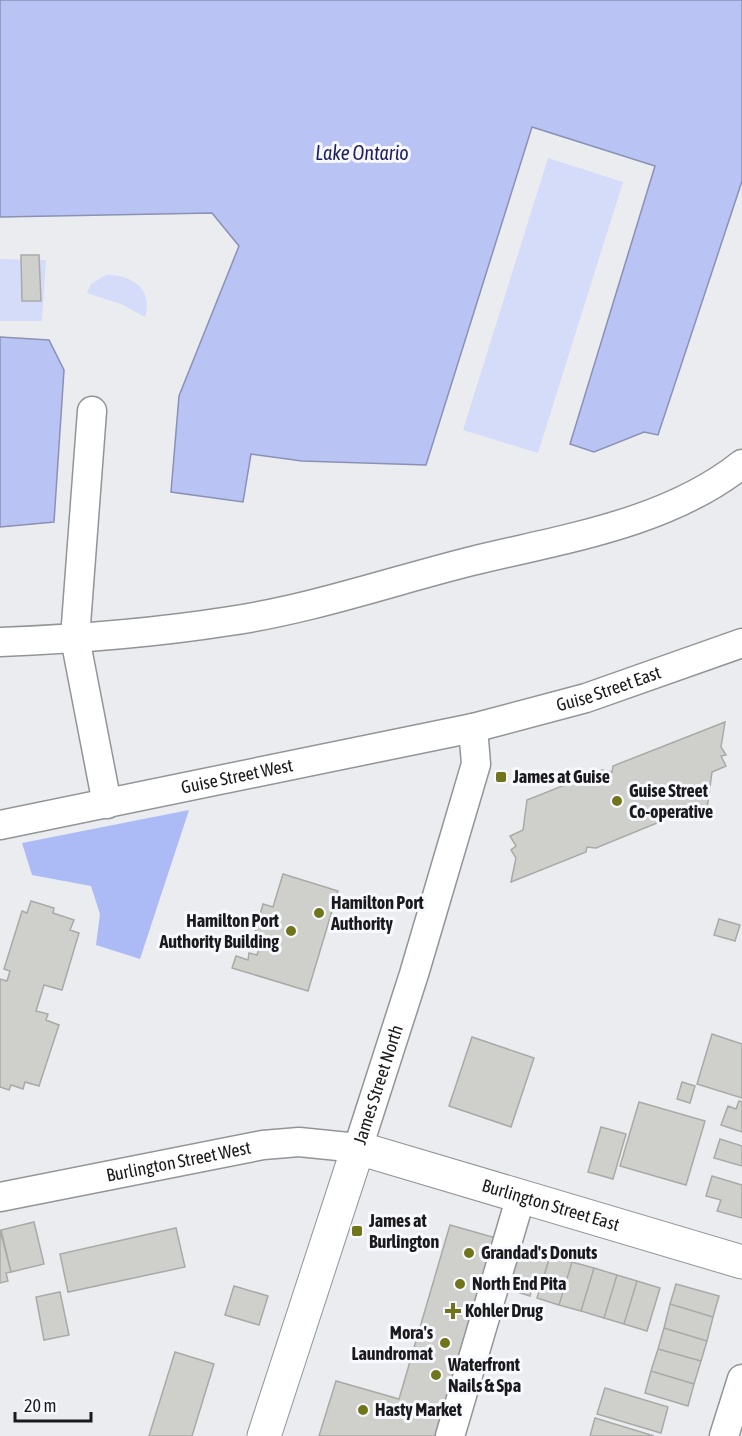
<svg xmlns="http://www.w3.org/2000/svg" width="742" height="1436" viewBox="0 0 742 1436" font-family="'Asap Condensed',sans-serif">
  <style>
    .green { fill: #d5dcf9 }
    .forest { fill: #acbaf6 }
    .water { fill: #b9c4f5; stroke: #8991b4; stroke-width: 1.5 }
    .building { fill: #cfd0cb; stroke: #a9aaa6; stroke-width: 1.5 }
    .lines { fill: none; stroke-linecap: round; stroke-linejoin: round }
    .minor-casing { stroke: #929498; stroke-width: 31 }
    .major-casing { stroke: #929498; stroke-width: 35 }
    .minor { stroke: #fff; stroke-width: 28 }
    .major { stroke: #fff; stroke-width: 33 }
    .poi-dot { fill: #70751c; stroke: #f8f9fe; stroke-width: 2 }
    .labels { text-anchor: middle; stroke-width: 6; stroke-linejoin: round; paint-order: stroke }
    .street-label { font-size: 18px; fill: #1a1a1c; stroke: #f8f9fe }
    .poi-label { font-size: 18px; font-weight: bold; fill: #1a1a1c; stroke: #f8f9fe; text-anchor: start }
    .water-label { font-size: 20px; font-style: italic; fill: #1c1f63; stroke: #f8f9fe }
  </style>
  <rect width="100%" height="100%" fill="#ebecf0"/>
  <path class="green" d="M548,158L623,182L538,453L463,430Z
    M0,259L46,260L42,321H0Z
    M106,275C131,274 154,289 145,317L121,304L87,293L91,284Z"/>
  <path class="forest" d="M189,810L140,959L96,945L100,914L91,886L32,875L22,843Z"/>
  <path class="water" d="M0,0H742V181L658,435L644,432L594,452L570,444L655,166L532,127L426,465L302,461L251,454L243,502L171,492L179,396L239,246L212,213L0,217Z
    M0,337L49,340L64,370L54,522L0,527Z"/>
  <path class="building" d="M21,255H39L41,301H22Z
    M725,722L721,747L726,755L721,756L726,766L712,772L707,809L696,807L596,848L587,847L586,852L511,882L516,858L511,850L516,846L510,836L523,830L527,800L602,770L612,772L613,766Z
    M283,874L338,891L308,991L232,968L236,956L248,960L249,953L257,955L262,939L254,936L263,904L273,907Z
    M31,901L54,908L53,913L74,920L70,930L79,933L62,990L44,985L36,1011L48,1014L46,1020L59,1025L39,1086L25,1082L23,1089L11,1085L9,1090L0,1087V979L7,981L10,971L4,969L22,911L27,913Z
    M719,919L740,925L735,941L714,935Z
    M712,1034L742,1044V1098L697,1084Z
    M472,1037L534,1058L511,1127L449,1106Z
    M682,1082L695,1086L690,1103L677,1099Z
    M739,1101L742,1102V1132L721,1125L728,1106L736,1109Z
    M639,1102L705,1121L686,1185L620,1166Z
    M601,1127L626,1134L613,1179L588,1172Z
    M720,1139L742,1146V1166L714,1158Z
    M712,1176L742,1185V1218L717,1211L721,1200L706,1196Z
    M34,1222L44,1264L11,1272L1,1230Z
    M450,1225L503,1240L440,1436H319L336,1381L399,1399Z
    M176,1228L185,1267L68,1292L60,1254Z
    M0,1230L11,1272L6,1273L8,1281L0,1283Z
    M520,1247L550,1256L542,1283L534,1281L530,1296L507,1289Z
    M550,1256L572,1262L559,1305L537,1298Z
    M572,1262L594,1268L581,1311L559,1305Z
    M594,1268L617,1275L604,1318L581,1311Z
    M617,1275L637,1281L624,1324L604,1318Z
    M637,1281L660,1288L647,1331L624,1324Z
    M676,1284L719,1296L713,1317L670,1304Z
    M234,1286L268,1296L259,1325L225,1315Z
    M60,1292L69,1335L44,1340L36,1297Z
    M670,1304L713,1317L707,1341L664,1328Z
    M664,1328L707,1341L701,1361L658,1349Z
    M658,1349L701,1361L694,1384L651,1371Z
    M175,1352L214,1364L192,1436H149Z
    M651,1371L694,1384L688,1406L645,1393Z
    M605,1388L668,1407L661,1433L597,1414Z
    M595,1418L654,1436H590Z"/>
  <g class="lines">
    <defs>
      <g id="minor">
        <path d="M92,411L75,638L107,804"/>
        <path d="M0,642C76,639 154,633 230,621C312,609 392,581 472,561C562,539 667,524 742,464"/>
        <path id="s1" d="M0,825L473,728L586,698L742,643"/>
        <path id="s2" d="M0,1197L263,1145L299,1142L358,1148L414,974L476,764L473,728"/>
        <path d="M450,1436L521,1196"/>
        <path d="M724,1436L742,1379"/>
      </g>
      <g id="major">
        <path id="s3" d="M264,1436L358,1148L742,1262"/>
      </g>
    </defs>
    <use href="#minor" class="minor-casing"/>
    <use href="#major" class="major-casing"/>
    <use href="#minor" class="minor"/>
    <use href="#major" class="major"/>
  </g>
  <g class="poi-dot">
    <rect x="495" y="771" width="12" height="12" rx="3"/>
    <circle cx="617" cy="801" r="6"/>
    <circle cx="319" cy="913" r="6"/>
    <circle cx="291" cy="931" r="6"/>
    <rect x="351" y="1225" width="12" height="12" rx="3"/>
    <circle cx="469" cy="1253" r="6"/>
    <circle cx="460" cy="1284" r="6"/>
    <path d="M450 1302h6v6h6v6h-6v6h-6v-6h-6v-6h6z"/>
    <circle cx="445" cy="1343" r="6"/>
    <circle cx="436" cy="1375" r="6"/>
    <circle cx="363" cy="1410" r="6"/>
  </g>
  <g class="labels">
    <g class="street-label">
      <text dy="6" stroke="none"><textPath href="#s1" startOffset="624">Guise Street East</textPath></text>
      <text dy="6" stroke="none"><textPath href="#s1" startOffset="242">Guise Street West</textPath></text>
      <text dy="6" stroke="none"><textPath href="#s2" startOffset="430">James Street North</textPath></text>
      <text dy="6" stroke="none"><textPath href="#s2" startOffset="182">Burlington Street West</textPath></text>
      <text dy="6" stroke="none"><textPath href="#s3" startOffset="504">Burlington Street East</textPath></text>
    </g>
    <g class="poi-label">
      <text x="513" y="783">James at Guise</text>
      <text x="629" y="797">Guise Street<tspan x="629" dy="21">Co-operative</tspan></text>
      <text x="331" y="909">Hamilton Port<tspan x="331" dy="21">Authority</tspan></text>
      <text x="279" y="927" text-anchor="end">Hamilton Port<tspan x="279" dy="21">Authority Building</tspan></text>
      <text x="369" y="1227">James at<tspan x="369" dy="21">Burlington</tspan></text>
      <text x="481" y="1259">Grandad's Donuts</text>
      <text x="472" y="1290">North End Pita</text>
      <text x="465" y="1317">Kohler Drug</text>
      <text x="433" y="1339" text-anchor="end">Mora's<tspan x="433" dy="21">Laundromat</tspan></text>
      <text x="448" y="1371">Waterfront<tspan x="448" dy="21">Nails &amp; Spa</tspan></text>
      <text x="375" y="1416">Hasty Market</text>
    </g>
    <g class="water-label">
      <text x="362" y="160">Lake Ontario</text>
    </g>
  </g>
  <path d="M15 1412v9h76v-9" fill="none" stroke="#1a1a1c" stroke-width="3"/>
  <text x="24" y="1412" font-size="18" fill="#1a1a1c" stroke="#f8f9fe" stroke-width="4.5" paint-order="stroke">20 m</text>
</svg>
